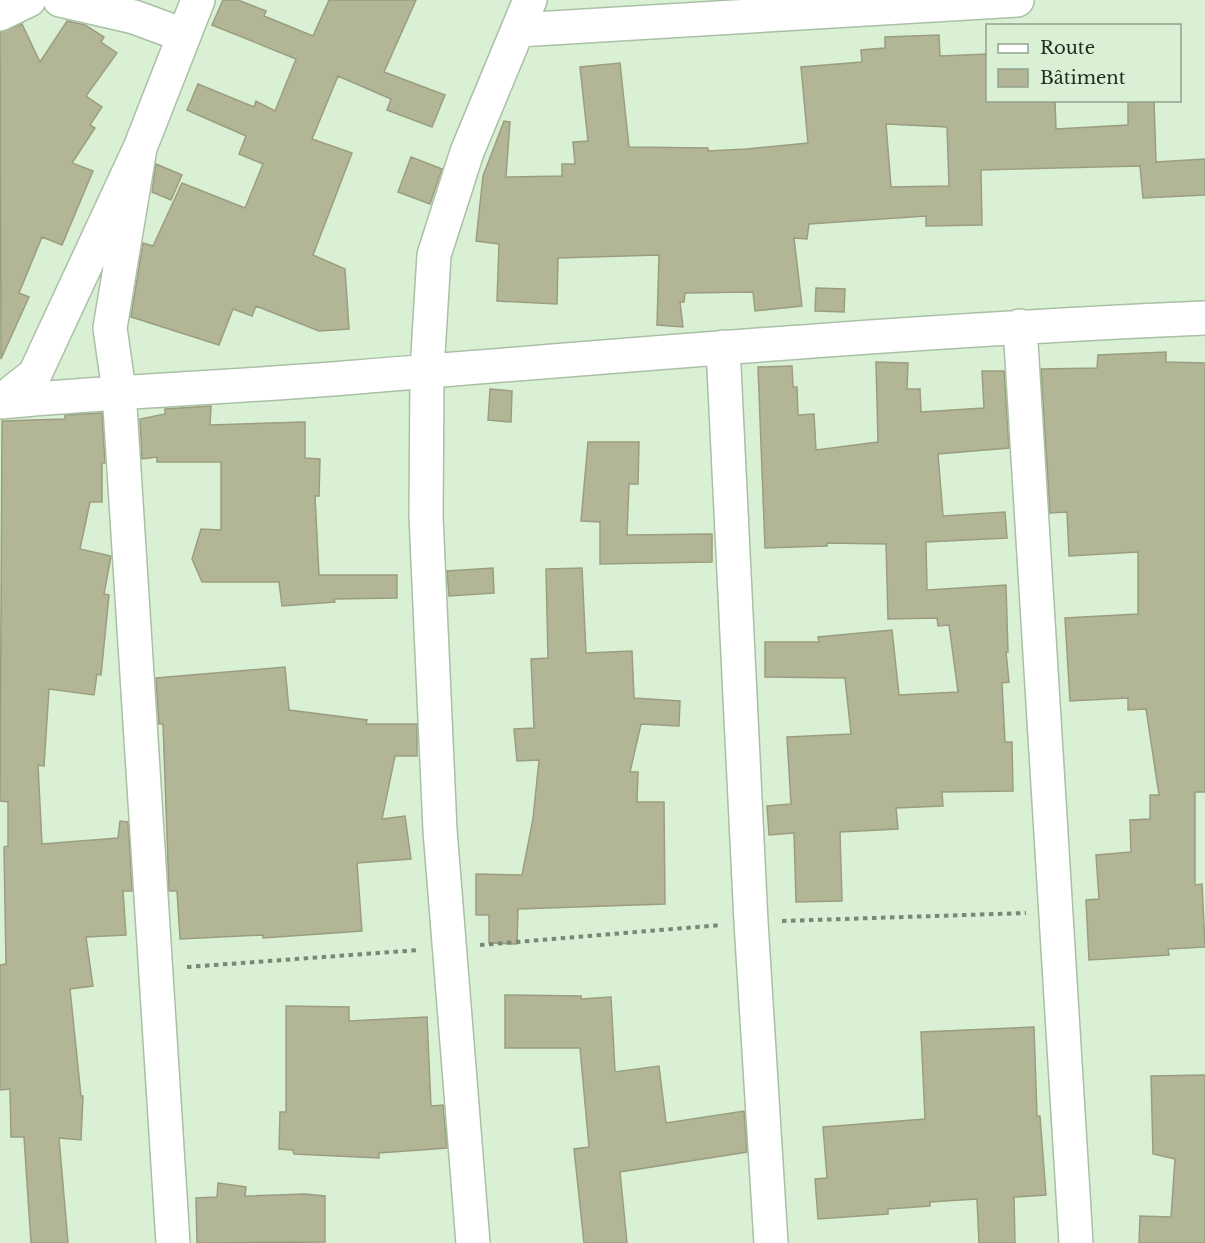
<svg xmlns="http://www.w3.org/2000/svg" width="1205" height="1243" viewBox="0 0 1205 1243" font-family="'Libre Baskerville',serif">
  <style>
    .building { fill: #b2b697; stroke: #9a9e7f; stroke-width: 1.5; fill-rule: evenodd }
    .lines { fill: none; stroke-linecap: round; stroke-linejoin: round }
    .minor-casing { stroke: #aac0a6; stroke-width: 36 }
    .path { stroke: #798876; stroke-width: 4; stroke-dasharray: 4.5 4.5; stroke-linecap: butt }
    .minor { stroke: #fff; stroke-width: 33 }
  </style>
  <rect width="100%" height="100%" fill="#d9f0d4"/>
  <path class="building" d="M223,0H238L266,11L264,16L313,36L329,0H416L384,72L445,95L432,127L387,110L391,99L338,76L312,139L352,153L313,255L345,269L349,329L319,331L256,306L252,316L233,309L219,345L131,317L143,243L153,246L182,183L245,208L263,164L239,154L246,136L187,110L198,84L254,107L256,101L275,111L296,59L212,25Z
    M67,21L85,25L104,37L101,42L117,53L86,96L102,107L90,125L95,128L72,163L93,171L62,245L42,237L19,293L29,297L1,359L0,32L22,24L40,62Z
    M939,35L940,56L987,54V100H1055L1056,129L1128,125V100H1154L1156,162L1205,159V195L1143,198L1140,166L981,170L982,225L926,226V216L809,224L807,239L794,238L802,306L755,311L753,292L685,293L684,302H680L683,327L657,325L659,255L558,258L557,304L497,301L499,244L476,241L483,176L504,121L510,122L506,177L562,176V164H575L573,142L588,141L580,67L620,63L629,147L708,148V151L747,149L808,143L801,67L862,62L861,50L885,48V37ZM886,124L947,127L949,186L891,187Z
    M411,157L442,169L430,204L398,192Z
    M156,164L182,175L171,200L152,192Z
    M816,288L845,289L844,312L815,311Z
    M1166,352V362L1205,363V792H1195V885L1202,884L1205,947L1168,949L1169,955L1089,960L1086,900L1099,899L1096,855L1131,852L1130,820L1150,819V795H1159L1146,709L1128,710V698L1070,701L1065,618L1138,614V552L1069,556L1067,512L1050,513L1041,369L1097,368L1098,355Z
    M876,362L908,363L907,389H920L921,412L984,408L982,371H1004L1009,448L938,454L943,516L1005,512L1007,538L926,542L927,590L1006,585L1008,652H1006L1009,682L1002,683L1005,742H1012L1013,791L942,792L943,806L896,808L898,829L840,832L842,901L796,902L794,833L769,835L767,806L791,804L787,737L851,734L845,678L765,677V642H819L818,637L892,630L899,695L958,692L949,625L938,626L937,618L888,619L886,544L827,543V546L765,548L758,367L792,366L793,387H797L798,415L814,414L816,450L878,442Z
    M490,389L512,391L511,422L488,420Z
    M211,406L210,425L305,422V458L320,459L319,496H315L319,575H397V598L334,599L335,602L282,606L279,582H202L192,559L201,529L221,530V462H157V457L142,459L140,419L165,414V409Z
    M102,413L105,463H102V502H90L80,549L111,556L104,594L109,595L101,675L97,674L94,695L49,689L44,766L38,765L42,844L118,838L120,821L128,822L132,891H123L126,935L86,937L93,986L70,989L81,1096H83L81,1140L59,1138L68,1243H31L24,1137H11L10,1089L0,1090V965L6,964L4,847L8,846V802L0,801L2,421L65,419V415Z
    M588,442H639L638,484H629L627,535L712,534V562L600,564V522L581,521Z
    M493,568L494,593L449,596L447,571Z
    M582,568L586,653L632,651L634,698L680,701L679,726L641,724L630,772H638L637,802H664L665,904L518,909L517,944L489,943V915H476V874L522,875L533,819L539,760L517,761L514,729L534,728L531,659L548,658L546,569Z
    M285,667L289,710L367,720L366,724H417V756H395L382,819L405,816L411,859L357,863L362,931L263,938V935L180,939L177,891H169L163,724H159L156,678Z
    M505,995L581,996V999L611,997L615,1072L659,1066L666,1123L744,1111L747,1152L620,1172L627,1243H584L574,1149L589,1147L580,1048H505Z
    M286,1006L349,1007V1021L427,1017L431,1106L443,1105L447,1148L379,1153V1158L294,1154L293,1150L279,1149L280,1112H286Z
    M1034,1027L1037,1116H1040L1046,1195L1014,1197L1015,1243H979L977,1199L930,1202V1206L888,1209V1214L818,1219L815,1179L827,1178L823,1127L925,1119L921,1032Z
    M1205,1075V1243H1139L1140,1216L1171,1217L1175,1159L1153,1154L1151,1076Z
    M218,1183L246,1187L245,1196L305,1194L325,1196V1242L197,1243L196,1198L217,1197Z"/>
  <g class="lines">
    <defs>
      <path id="minor" d="M60,0L134,17L183,35
        M0,14L29,0
        M518,30L1017,0
        M140,148L110,328L119,391L173,1243
        M1020,326L1076,1243
        M723,347L751,922L771,1243
        M0,402C119,391 238,387 357,377C640,354 922,330 1205,318
        M0,402L35,374L140,148L198,0
        M473,1243L440,830L426,516L427,371L434,255L467,152L530,0"/>
    </defs>
    <use href="#minor" class="minor-casing"/>
    <path class="path" d="M782,921L1026,913
      M480,945L721,925
      M187,967L419,950"/>
    <use href="#minor" class="minor"/>
  </g>
  <rect x="986" y="24" width="195" height="78" fill="#d9f0d4" stroke="#90a28d" stroke-width="1.5"/>
  <rect x="998" y="44" width="30" height="9" fill="#ffffff" stroke="#90a28d" stroke-width="1.5"/>
  <text x="1040" y="54" font-size="18" fill="#232c22">Route</text>
  <rect x="998" y="69" width="30" height="18" fill="#b2b697" stroke="#90a28d" stroke-width="1.5"/>
  <text x="1040" y="84" font-size="18" fill="#232c22">Bâtiment</text>
</svg>
